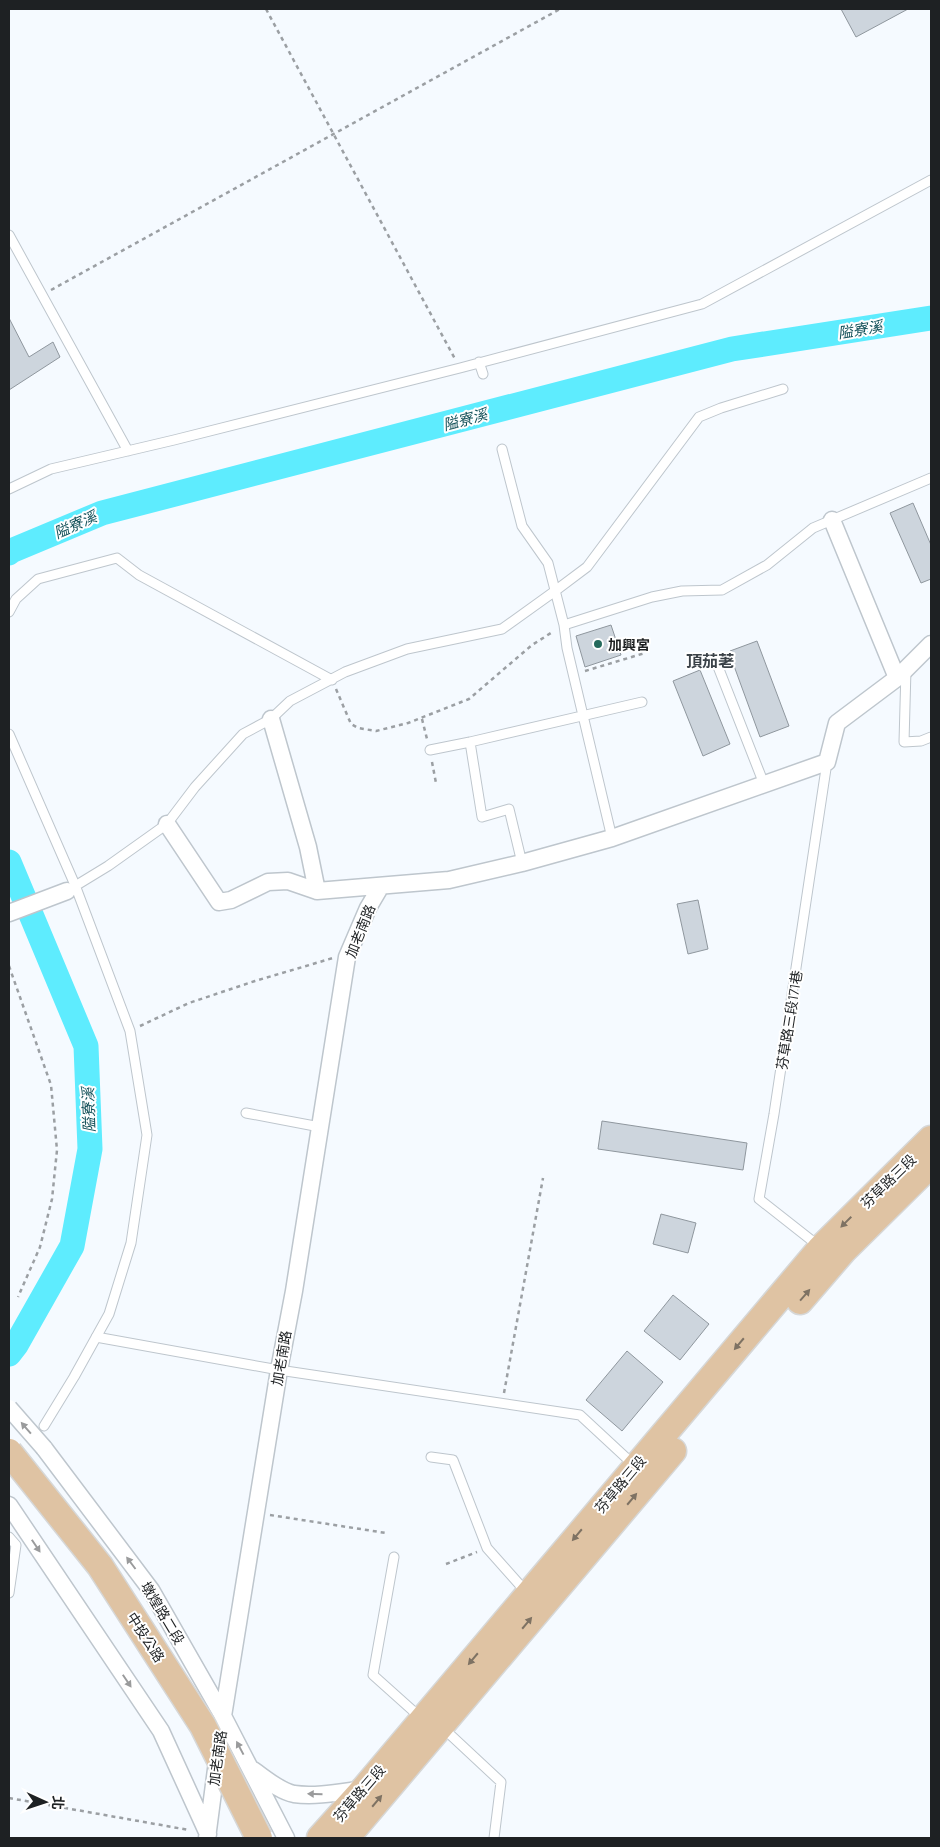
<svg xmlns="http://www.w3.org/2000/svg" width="940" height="1847" font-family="Barlow,'Noto Sans TC',sans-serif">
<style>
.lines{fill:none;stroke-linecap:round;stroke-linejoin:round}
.river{stroke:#5eecfe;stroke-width:25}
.building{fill:#cdd5dd;stroke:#8f979e}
.service-casing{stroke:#bec6cd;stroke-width:11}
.minor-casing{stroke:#bec6cd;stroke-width:19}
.primary-casing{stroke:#d6d7d7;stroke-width:29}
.path{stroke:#9b9fa3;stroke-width:2.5;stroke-dasharray:4 4;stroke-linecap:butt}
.service{stroke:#fff;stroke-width:9}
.minor{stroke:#fff;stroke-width:16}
.primary{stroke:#dfc3a3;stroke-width:26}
.minor-bridge-casing{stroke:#bec6cd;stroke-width:19;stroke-linecap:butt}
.primary-bridge-casing{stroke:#d6d7d7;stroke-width:29;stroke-linecap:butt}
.minor-bridge{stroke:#fff;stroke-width:16}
.primary-bridge{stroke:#dfc3a3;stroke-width:26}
.oneway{fill:#7e7263}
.oneway2{fill:#9a9b9c}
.poi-dot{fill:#256a5c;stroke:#fff;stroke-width:2}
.labels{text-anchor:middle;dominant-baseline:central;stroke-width:4;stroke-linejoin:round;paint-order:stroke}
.poi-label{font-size:14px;font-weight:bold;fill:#1e2123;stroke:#fff;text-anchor:start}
.street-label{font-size:14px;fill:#1e2123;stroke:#fff}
.water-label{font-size:15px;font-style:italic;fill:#16535b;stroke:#fff}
.quarter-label{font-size:16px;font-weight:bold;fill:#3b4248;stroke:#fff}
</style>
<rect width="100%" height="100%" fill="#f5faff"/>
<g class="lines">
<path class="river" d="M9,553L11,551L102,513L732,349L931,318
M9,862L86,1046L90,1149L72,1246L16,1345L9,1354"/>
</g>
<path class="building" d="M841,9H908L856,37Z
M9,318L29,357L53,342L60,357L9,390Z
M913,503L931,545V579L921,583L890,513Z
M611,625L621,655L585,667L576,636Z
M757,641L789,726L760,737L730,655V651Z
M700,670L730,744L703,756L673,681Z
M698,900L708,949L688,954L677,904Z
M602,1121L747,1143L743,1170L598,1149Z
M661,1214L696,1223L688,1253L653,1244Z
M673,1295L709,1324L680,1360L644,1331Z
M627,1351L663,1382L622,1431L586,1400Z"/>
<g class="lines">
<defs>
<path id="service" d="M9,235L128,451
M479,362L483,374
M502,449L522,526L548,563L564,625L567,648L612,838
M9,489L51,469L174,440L460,368L702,304L931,180
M9,612L16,599L38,579L117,558L139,575L332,680
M564,625L652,597L682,591L722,590L767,565L813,528L931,478
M715,659L764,784
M906,669L904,742L921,741L931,737
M9,734L75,885L130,1031L147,1135L131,1243L109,1314L74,1377L44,1426
M470,742L482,817L509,809L522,863
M430,750L470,742L642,702
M67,891L108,866L167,824L195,787L243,734L271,719L290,701L345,672L407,649L502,629L555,591L587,567L699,417L721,408L783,389
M246,1113L320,1127
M820,1247L759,1199L774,1114L827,762
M96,1337L279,1370L580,1415L635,1466
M431,1457L453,1460L487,1548L527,1593
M9,1537L16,1545L9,1593
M394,1557L373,1675L421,1718
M442,1727L501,1782L494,1838"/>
<path id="minor" d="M832,520L897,678
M271,719L308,847L317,891
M167,824L219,902L231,900L268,882L288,881L317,891L449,880L522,863L612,838L827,762L837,723L897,678L931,644
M9,913L67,891
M44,1448L151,1590L223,1716L286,1838
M9,1505L161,1731L208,1834
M253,1770C265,1778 279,1791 294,1794C316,1797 341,1792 364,1789
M207,1838L223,1716L279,1370L294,1291L347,957L368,908L381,886"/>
<path id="primary" d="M800,1301L843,1251L931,1164
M320,1838L364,1789L821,1248L931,1139
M346,1838L673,1451"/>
</defs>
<use href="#service" class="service-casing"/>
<use href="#minor" class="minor-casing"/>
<use href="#primary" class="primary-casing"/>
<path class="path" d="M266,9L455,359
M51,290L560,9
M585,671L645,653
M336,689L351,724L358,728L376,731L408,723L469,699L532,645L554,631
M422,719L427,739
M432,762L436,783
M9,966L51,1085L57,1150L52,1199L40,1247L18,1297
M140,1026L189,1003L255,981L333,958
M504,1393L543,1178
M270,1515L386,1533
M446,1564L477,1552
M9,1798L189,1830"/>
<use href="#service" class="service"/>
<use href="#minor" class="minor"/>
<use href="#primary" class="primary"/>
<defs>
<path id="minor-bridge" d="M9,1408L44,1448"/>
<path id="primary-bridge" d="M9,1452L100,1566L203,1726L259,1838"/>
</defs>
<use href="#minor-bridge" class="minor-bridge-casing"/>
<use href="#primary-bridge" class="primary-bridge-casing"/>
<use href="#minor-bridge" class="minor-bridge"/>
<use href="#primary-bridge" class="primary-bridge"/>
</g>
<defs><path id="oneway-solid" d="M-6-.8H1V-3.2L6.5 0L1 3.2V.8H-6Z" transform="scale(1.25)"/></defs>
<g class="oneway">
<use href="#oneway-solid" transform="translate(846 1222) rotate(135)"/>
<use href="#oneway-solid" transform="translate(805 1295) rotate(-49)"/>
<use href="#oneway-solid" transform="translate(739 1344) rotate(130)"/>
<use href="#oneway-solid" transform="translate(632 1499) rotate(-50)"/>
<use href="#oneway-solid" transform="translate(577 1535) rotate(130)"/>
<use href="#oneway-solid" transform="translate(527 1623) rotate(-50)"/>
<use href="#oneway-solid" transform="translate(473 1659) rotate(130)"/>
<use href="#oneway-solid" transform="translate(377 1801) rotate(-50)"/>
</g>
<g class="oneway2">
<use href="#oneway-solid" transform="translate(26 1428) rotate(-131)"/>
<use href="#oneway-solid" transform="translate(36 1546) rotate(56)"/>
<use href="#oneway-solid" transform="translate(131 1563) rotate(-127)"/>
<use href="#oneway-solid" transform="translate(127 1681) rotate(56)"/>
<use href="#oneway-solid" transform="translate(240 1748) rotate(-118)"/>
<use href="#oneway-solid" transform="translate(315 1794) rotate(-179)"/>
</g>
<circle class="poi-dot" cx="598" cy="644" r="5"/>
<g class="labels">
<g class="poi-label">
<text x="608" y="644">加興宮</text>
</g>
<g class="street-label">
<text transform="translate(360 931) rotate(-68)">加老南路</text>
<text transform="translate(789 1020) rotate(-81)">芬草路三段171巷</text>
<text transform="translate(888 1181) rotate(-44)">芬草路三段</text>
<text transform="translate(281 1358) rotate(-80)">加老南路</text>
<text transform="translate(620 1484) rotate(-50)">芬草路三段</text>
<text transform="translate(163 1613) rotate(59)">墩煌路二段</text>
<text transform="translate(146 1637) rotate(57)">中投公路</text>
<text transform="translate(217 1758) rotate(-82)">加老南路</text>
<text transform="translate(359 1793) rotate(-49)">芬草路三段</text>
</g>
<g class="water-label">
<text transform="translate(860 329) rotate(-9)">隘寮溪</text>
<text transform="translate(465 419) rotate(-15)">隘寮溪</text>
<text transform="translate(75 524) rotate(-24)">隘寮溪</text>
<text transform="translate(88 1110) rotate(-92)">隘寮溪</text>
</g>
<g class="quarter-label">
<text x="710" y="660">頂茄荖</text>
</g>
</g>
<rect width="940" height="1847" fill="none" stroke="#1e2123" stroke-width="20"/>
<g transform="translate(45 1802) rotate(93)" stroke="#ffffff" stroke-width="4" paint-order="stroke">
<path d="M0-4L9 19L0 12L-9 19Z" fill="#1e2123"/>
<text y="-8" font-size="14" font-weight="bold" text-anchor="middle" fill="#1e2123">北</text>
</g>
</svg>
